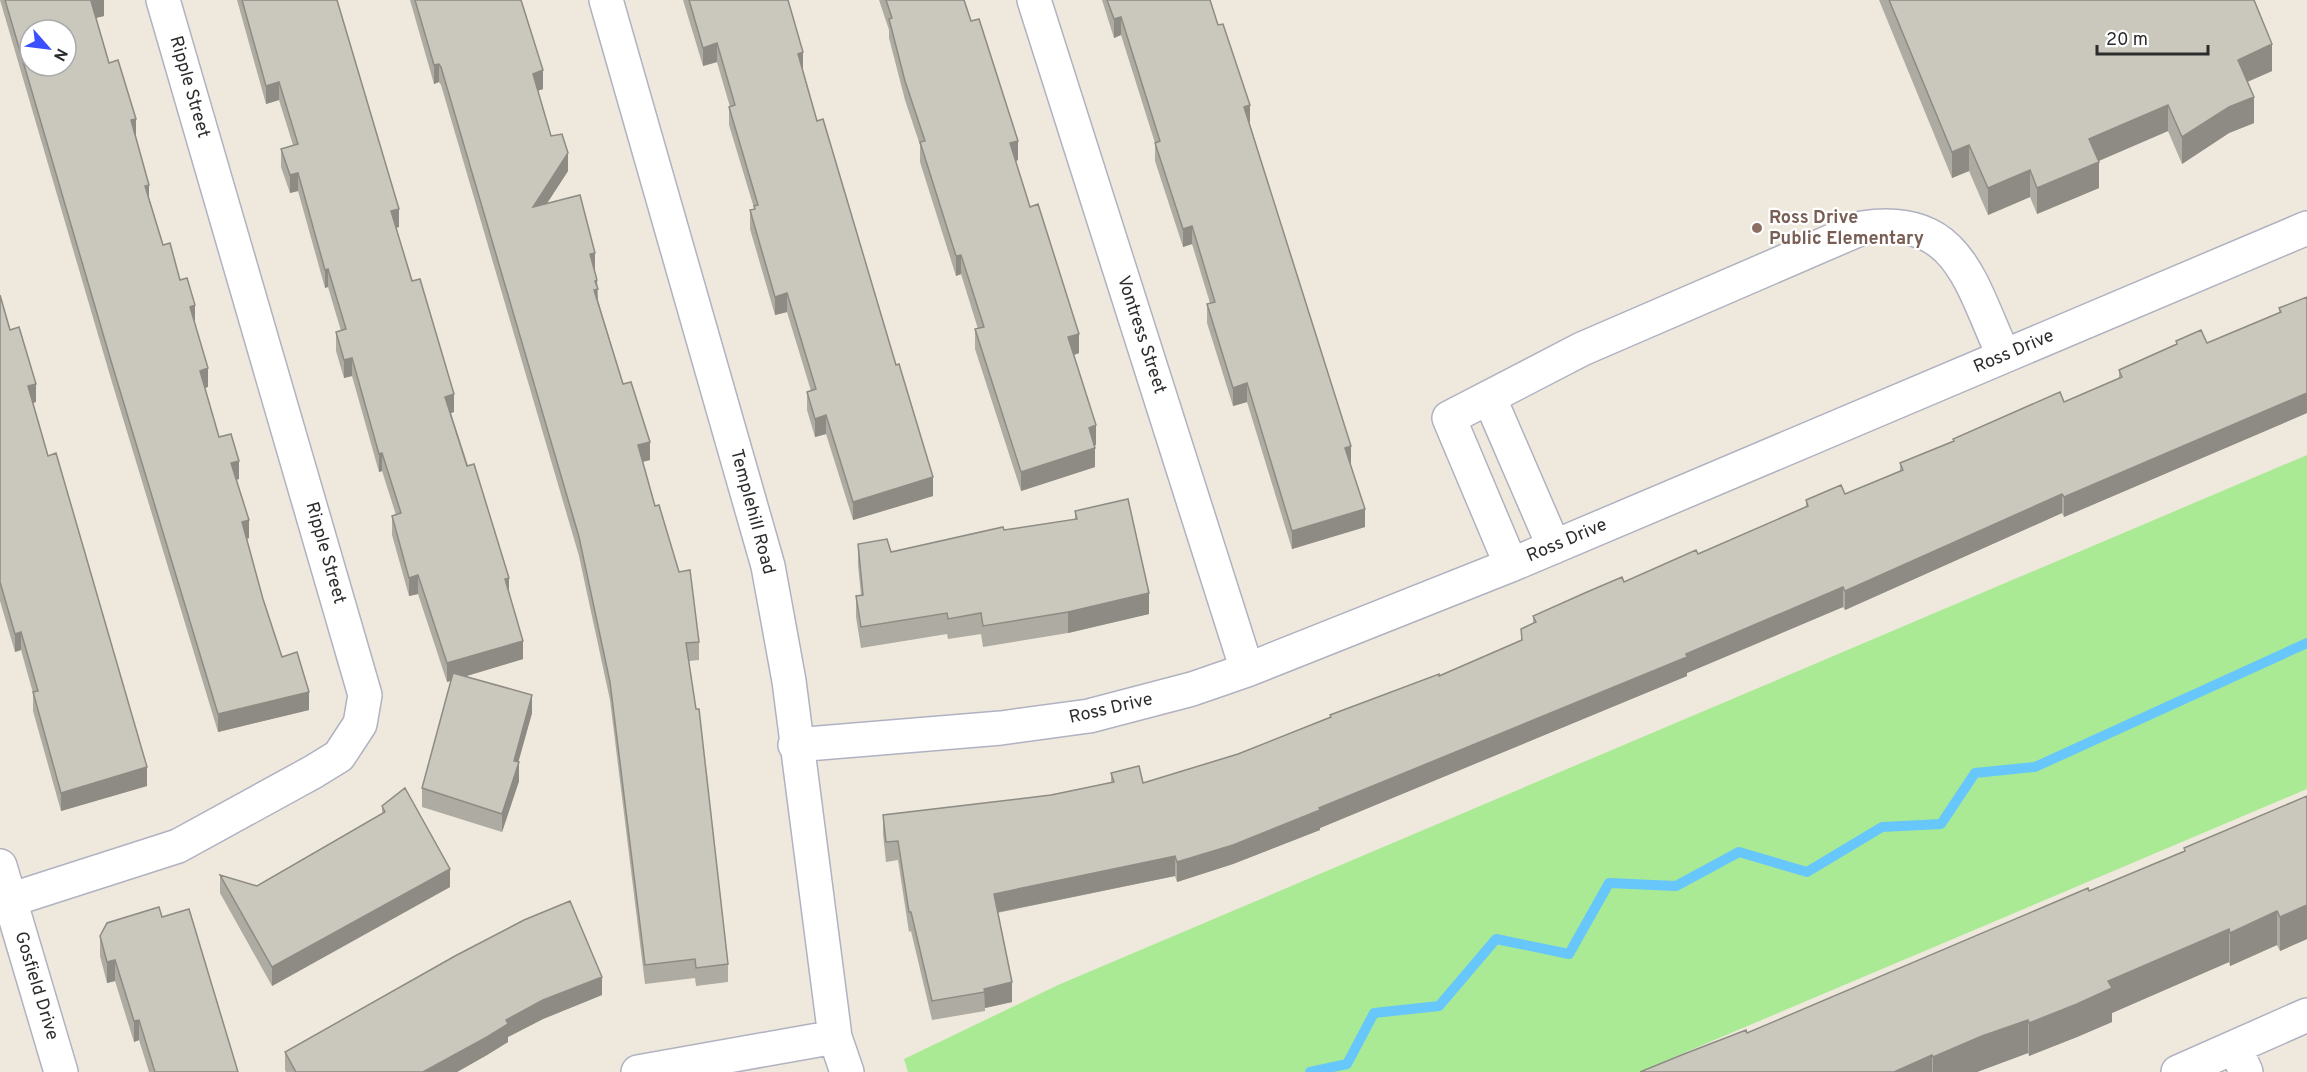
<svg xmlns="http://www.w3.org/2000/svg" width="2307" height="1072" font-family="Overpass,sans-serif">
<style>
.green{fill:#abea95}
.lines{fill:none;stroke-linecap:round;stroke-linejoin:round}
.stream{stroke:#68c7fa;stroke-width:10}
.minor-casing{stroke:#b1b2c1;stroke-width:36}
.minor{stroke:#fff;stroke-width:33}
.wall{fill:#aeaba2}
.shaded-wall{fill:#8d8b84}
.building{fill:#cac7bc;stroke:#8d8b84;stroke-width:1.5;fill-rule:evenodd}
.education-dot{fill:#8d6e63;stroke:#fff;stroke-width:2}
.labels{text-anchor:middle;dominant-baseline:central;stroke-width:4.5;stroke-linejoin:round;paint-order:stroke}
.street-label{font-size:18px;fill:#2c2c2c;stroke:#fff}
.education-label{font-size:18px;font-weight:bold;fill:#785e54;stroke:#fff;text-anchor:start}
</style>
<rect width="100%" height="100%" fill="#efe9dd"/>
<path class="green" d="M2307,455V789L1639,1072H908L904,1059L1058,985Z"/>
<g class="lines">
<path class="stream" d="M1310,1072L1347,1064L1374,1013L1439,1006L1496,939L1569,954L1609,883L1676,886L1739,852L1807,872L1882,827L1941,824L1975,773L2035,767L2307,643"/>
<defs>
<path id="minor" d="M606,0L768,566L789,681L835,1037L847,1072
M1034,0L1247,670
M1490,399L1554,547
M1511,565L1449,418L1582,349L1862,228C1960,213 1970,284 2004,356
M795,745L1001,728L1089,716L1192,689L1247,670L1511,565L2307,228
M0,866L61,1072
M10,900L178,846L313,772L339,756L360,724L365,695L163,0
M2235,1047L2246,1072
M638,1072L835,1037
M2178,1072L2307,1015"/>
</defs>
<use href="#minor" class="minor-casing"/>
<use href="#minor" class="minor"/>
</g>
<path class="wall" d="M0,0H104V16L96,18L109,63L136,138L149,198L163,245L180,280L195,324L208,387L205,388L219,437L239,479L236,480L249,538L247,539L263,599L282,657L309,710L218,732L111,379Z
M237,0H337L399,227L396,228L454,412L451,413L509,591L523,659L465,676L532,713L518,762L519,781L502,832L422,807V788L451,680L447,682L418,594L409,596L392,535V516L396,515L382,471L379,472L352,376L344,378L336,351V332L341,331L328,287L325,288L298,191L290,193L281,167V149L293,145L279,100L266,104Z
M410,0H521L543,89L537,91L551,136L568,171L547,203L595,271L597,280L598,300L623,384L650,460L642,462L655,506L699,642V660L689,661L728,964V982L696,986L695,978L645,984L610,700L579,556L441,85L439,82L434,84Z
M683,0H788L803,70L817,121L933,496L853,520L826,434L815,437L807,410V392L811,391L787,312L775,315L750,229V210L754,209V208L729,125V107H730L717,62L703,66Z
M879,0H964L1018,160L1016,161L1030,207L1079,353L1074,355L1096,445H1094L1095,467L1021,491L975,349V329H978L961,274L956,276L920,162V145L905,100L889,38V30Z
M1102,0H1210L1250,124L1351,464H1350L1365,527L1292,549L1247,402L1233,406L1207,323V304L1210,303L1192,244L1183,247L1155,161V143L1121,35L1114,38Z
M1879,0H2254L2272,71L2247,82L2254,123L2229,133L2182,164L2168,131L2099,161V188L2037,214L2030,197L1988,215L1969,171L1952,178Z
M0,295L10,330L36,402L33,403L48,456L147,786L61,811L33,711V693L21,650L15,652L0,601Z
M2307,297V413L2064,517L2062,513L1845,610L1843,607L1687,673V676L1320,828V830L1233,864L1177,882L1175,876L997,913L1012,1002L985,1008V1011L932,1020L911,931L909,932L898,860L886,862L883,834V815L1051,795L1111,782V773L1143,783L1238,754L1330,718V715L1439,676L1521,640V629L1533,623V616L1698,554L1806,507V500L1845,494L1900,471V463L1953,442V439L2064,402L2119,378V370L2176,344V341L2207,343L2279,313V308Z
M1075,511L1149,614L1068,633L983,647L981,634L948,639L947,634L861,648L856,617V596L861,595L858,565V544L891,552L1004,530L1075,520Z
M2307,796V939L2280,951L2277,945L2230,966L2229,962L2112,1013V1022L2077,1037L2029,1056L2028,1053L1977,1072H1640L1747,1033L2089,891L2184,851V848Z
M382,806L450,887L272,986L220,893V875L257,886L382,813Z
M162,917L238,1072H149L139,1040L134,1042L115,981L107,983L100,956V936Z
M602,995L543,1019L508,1037V1042L487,1055L457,1072H286L285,1070V1052Z"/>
<path class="shaded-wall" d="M95,0H104V16L91,19V1Z
M1121,17V35L1114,38V19Z
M717,43V62L703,66V48Z
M2272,44V71L2238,86V60Z
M803,52V70L798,54Z
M439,64V82L434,84V65Z
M543,70V89L533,92V74Z
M279,82V100L266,104V86Z
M2254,97V123L2229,133L2182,164V137L2229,107Z
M1250,105V124L1244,107Z
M2168,105V131L2089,165V139Z
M136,119V138L131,120Z
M1018,141V160L1010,163V143Z
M1969,145V171L1952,178V152Z
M568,153V171L533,225V207Z
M2099,162V188L2037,214V188Z
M2030,170V197L1988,215V188Z
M298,173V191L290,193V175Z
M149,185V203L145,186Z
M399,209V227L391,229V211Z
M1192,226V244L1183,247V229Z
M595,253V271L590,273V254Z
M961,255V274L956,276V256Z
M328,269V287L325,288V270Z
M597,280L598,307L594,308L595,281Z
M787,293V312L775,315V297Z
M195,305V324L190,307Z
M1079,334V353L1068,357V337Z
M352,358V376L344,378V360Z
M208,368V387L200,389V371Z
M1247,383V402L1233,406V388Z
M36,384V402L28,404V386Z
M2307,393V413L2064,517V497Z
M454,394V412L445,415V397Z
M826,415V434L815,437V419Z
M1096,425V445L1089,448V428Z
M650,442V460L638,463V445Z
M1351,446V464L1345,466V448Z
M1095,448V467L1021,491V472Z
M382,453V471L379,472V454Z
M239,461V479L231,481V463Z
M933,477V496L853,520V502Z
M2062,494V513L1845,610V591Z
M1365,509V527L1292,549V531Z
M249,520V538L242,540V522Z
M418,575V594L409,596V578Z
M509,578V597L505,579Z
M1843,587V607L1687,673V676L1320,828V830L1233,864L1177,882V862L1319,808Z
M1149,593V614L1068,633V612Z
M21,632V650L15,652V634Z
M523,641V659L447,682V663Z
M309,692V710L218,732V714Z
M532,695V713L517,767L519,762V781L502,832V814L514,761Z
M147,767V786L61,811V793Z
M1175,856V876L994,913V894Z
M450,869V887L272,986V967Z
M2307,905V939L2280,951V917Z
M2277,911V945L2230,966V933Z
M2229,929V962L2112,1013V1022L2077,1037L2029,1056V1023L2108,981Z
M115,960V981L107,983V962Z
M602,977V995L543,1019L508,1037V1042L487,1055L457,1072H423L506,1020L543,1000Z
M1012,982V1002L985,1008L984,989Z
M139,1020V1040L134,1042V1021Z
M2028,1020V1053L1977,1072H1933V1057L1982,1036Z
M1932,1055V1072H1894Z"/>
<path class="building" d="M5,0H95L91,1L109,63L118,60L136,119L131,120L149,185L145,186L163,245L170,243L180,280L187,278L195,305L190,307L208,368L200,371L219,437L231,434L239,461L231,463L249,520L242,522L263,599L282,657L297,652L309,692L218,714L111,361ZM30,30H66V66H30Z
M242,0H337L399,209L391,211L412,281L420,279L454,394L445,397L467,466L474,464L509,578L505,579L523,641L447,663L418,575L409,578L392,516L401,513L382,453L379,454L352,358L344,360L336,332L346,329L328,269L325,270L298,173L290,175L281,149L298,144L279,82L266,86Z
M415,0H521L543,70L533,74L551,136L562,134L568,153L533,207L580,195L595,253L590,254L597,280L595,281L598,289L594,290L623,384L631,382L650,442L638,445L655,506L659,505L679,572L690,570L699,642L686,643L696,709H699L728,964L696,968L695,959L645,965L610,682L579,537L441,67L439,64L434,65Z
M689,0H788L803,52L798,54L817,121L823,119L896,365L899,364L933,477L853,502L826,415L815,419L807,392L816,389L787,293L775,297L750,210L755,209L754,206L758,205L729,107L735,105L717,43L703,48Z
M886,0H964L971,21L979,19L1018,141L1010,143L1030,207L1038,204L1079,334L1068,337L1096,425L1089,428L1095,448L1021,472L975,329L984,327L961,255L956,256L920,142L925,141L905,81L889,19L892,18Z
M1107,0H1210L1218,25L1223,24L1250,105L1244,107L1351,446L1345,448L1365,509L1292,531L1247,383L1233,388L1207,304L1215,302L1192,226L1183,229L1155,143L1160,141L1121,17L1114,19Z
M1889,0H2254L2272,44L2238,60L2254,97L2229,107L2182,137L2168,105L2089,139L2099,162L2037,188L2030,170L1988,188L1969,145L1952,152Z
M0,295L10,330L19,327L36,384L28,386L48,456L56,453L147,767L61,793L33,692L38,691L21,632L15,634L0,582Z
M2307,297V393L2064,497L2062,494L1845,591L1843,587L1686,654L1687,657L1319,808L1320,810L1233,845L1177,862L1175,856L994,894L1012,982L984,989L985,992L932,1001L911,912H909L898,841L886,842L883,815L1051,795L1114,782L1111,773L1139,766L1143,783L1238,754L1331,717L1330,715L1439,674V676L1522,640L1521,629L1536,622L1533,616L1587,592L1622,577L1624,582L1696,550L1698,554L1808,506L1806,500L1841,485L1845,494L1903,470L1900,463L1954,441L1953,439L2060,392L2064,402L2122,377L2119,370L2177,344L2176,341L2201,330L2207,343L2281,312L2279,308Z
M1128,499L1149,593L1068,612L983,626L981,613L948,619L947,613L861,627L856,596L863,595L858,544L887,539L891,552L1003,527L1004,530L1077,519L1075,511Z
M453,673L532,695L514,761L519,762L502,814L422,788Z
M405,788L450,869L272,967L220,875L257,886L385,812L382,806Z
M2307,796V905L2280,917L2277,911L2230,933L2229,929L2108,981L2112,988L2077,1004L2029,1023L2028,1020L1982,1036L1933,1057L1932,1055L1894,1072H1640L1684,1054L1746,1030L1747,1033L2088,888L2089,891L2185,851L2184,848Z
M570,901L602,977L543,1000L506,1020L508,1024L487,1037L423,1072H296L285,1052L455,956L524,920Z
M159,907L162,917L189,909L238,1072H155L139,1020L134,1021L115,960L107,962L100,936L107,923Z"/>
<circle class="education-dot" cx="1757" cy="228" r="6"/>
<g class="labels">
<g class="street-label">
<text transform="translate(189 87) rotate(74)">Ripple Street</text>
<text transform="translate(1141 335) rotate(72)">Vontress Street</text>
<text transform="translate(2014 352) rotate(-23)">Ross Drive</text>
<text transform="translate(752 512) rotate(75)">Templehill Road</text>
<text transform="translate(1567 541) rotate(-23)">Ross Drive</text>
<text transform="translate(325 553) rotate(74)">Ripple Street</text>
<text transform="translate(1111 709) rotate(-13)">Ross Drive</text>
<text transform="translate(36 986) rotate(73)">Gosfield Drive</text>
</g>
<g class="education-label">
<text x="1769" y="218">Ross Drive<tspan x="1769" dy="21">Public Elementary</tspan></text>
</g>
</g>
<g transform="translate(48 48) rotate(118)"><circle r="28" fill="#ffffff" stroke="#ababab" stroke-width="1.5"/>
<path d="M0-4.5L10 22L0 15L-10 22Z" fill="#3a4fff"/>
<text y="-9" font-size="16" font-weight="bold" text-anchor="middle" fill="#2c2c2c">N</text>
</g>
<path d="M2097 45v9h111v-9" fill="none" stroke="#2c2c2c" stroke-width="3"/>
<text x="2106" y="45" font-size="18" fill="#2c2c2c" stroke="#ffffff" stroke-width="4.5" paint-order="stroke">20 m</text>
</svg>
